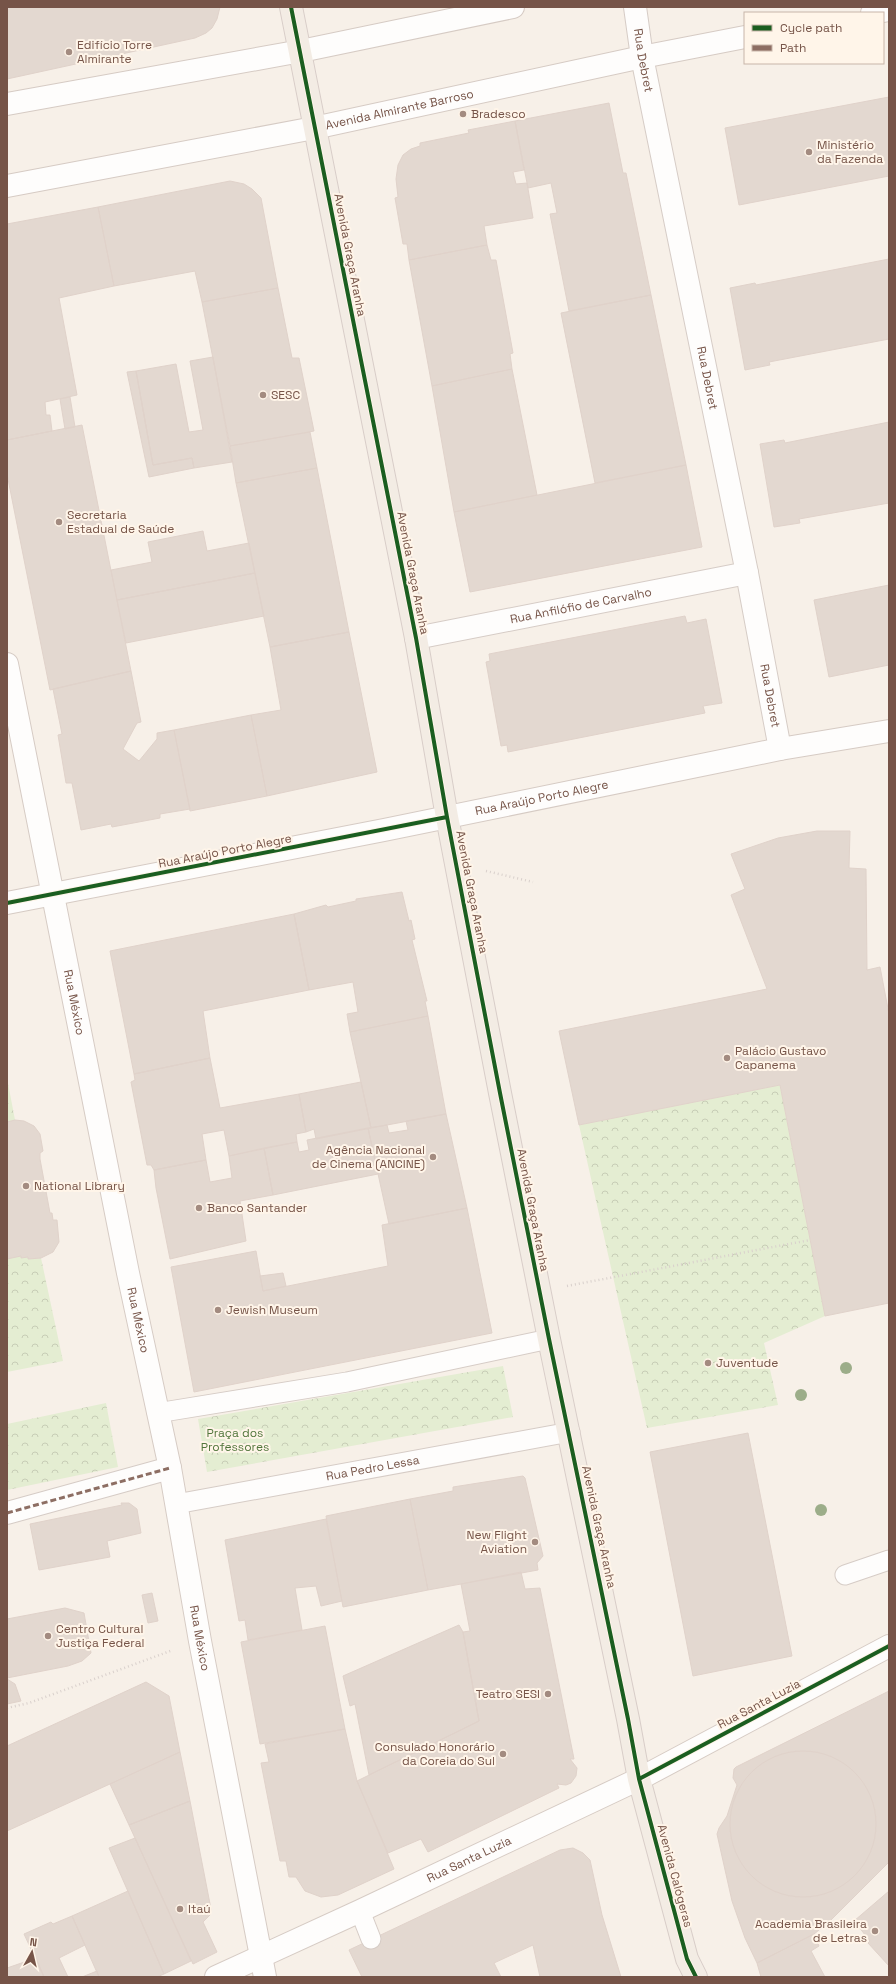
<svg xmlns="http://www.w3.org/2000/svg" width="896" height="1984" font-family="'Space Grotesk',sans-serif">
<style>
.park{fill:url(#park-crowns)}
.building{fill:#e3d8d0;stroke:#e0d2ca}
.lines{fill:none;stroke-linecap:round;stroke-linejoin:round}
.lane-casing{stroke:#d6ccc6;stroke-width:21}
.street-casing{stroke:#d6ccc6;stroke-width:24}
.secondary-casing{stroke:#d6cbc4;stroke-width:24}
.primary-casing{stroke:#d8cdc8;stroke-width:24}
.path{stroke:#d9d0cc;stroke-width:2.5;stroke-dasharray:1 3;stroke-linecap:butt}
.lane{stroke:#fefdfc;stroke-width:19}
.street{stroke:#fefdfc;stroke-width:22}
.secondary{stroke:#fefdfc;stroke-width:22}
.primary{stroke:#f3ece4;stroke-width:22}
.quiet{stroke:#8d6e63;stroke-width:3;stroke-dasharray:6 3;stroke-linecap:butt}
.cycleway-casing{stroke:#fff5e9;stroke-width:6}
.cycleway{stroke:#1b5e20;stroke-width:4}
.tree{fill:#9cad89}
.poi-dot{fill:#a38b80;stroke:#fff5e9;stroke-width:1.5}
.labels{text-anchor:middle;dominant-baseline:central;stroke-width:4;stroke-linejoin:round;paint-order:stroke}
.poi-label{font-size:12px;fill:#765448;stroke:#fff5e9;text-anchor:start}
.street-label{font-size:12px;fill:#765448;stroke:#fff5e9}
.park-label{font-size:12px;fill:#52763c;stroke:#fff5e9}
</style>
<defs>
<pattern id="park-crowns" width="20" height="18" patternUnits="userSpaceOnUse"><rect width="20" height="18" fill="#e4edd2"/><path d="M2 6a3 3 0 1 1 6 0M12 15a3 3 0 1 1 6 0" fill="none" stroke="#c7cdb6"/></pattern>
</defs>
<rect width="100%" height="100%" fill="#f7f0e8"/>
<path class="park" d="M7,1078L15,1120L7,1122Z
M780,1085L825,1316L764,1343L778,1405L647,1428L579,1125Z
M21,1256L22,1258L28,1257V1259L41,1258L63,1361L7,1372V1259Z
M503,1366L513,1417L207,1472L198,1419Z
M106,1403L118,1467L7,1490V1424Z"/>
<path class="building" d="M7,7H220L217,19L212,28L206,33L195,38L7,79Z
M889,97V176L739,205L725,128Z
M609,103L623,173H626L651,295L569,311L550,214L557,213L551,183L528,188L515,121Z
M515,121L524,170L513,172L516,184L527,183L533,218L484,226L487,245L409,260L407,244H403L395,198L398,197L396,179L398,165L403,155L411,149L420,146V143L469,133L468,130Z
M230,181L244,184L252,189L261,198L278,288L202,302L195,271L114,286L98,207Z
M98,207L114,286L59,298L77,395L45,402L46,415H50L52,431L7,440V224Z
M487,245L491,260H496L513,353L510,354L512,369L432,386L409,260Z
M889,259V339L769,362L770,365L745,370L730,288L755,283L756,285Z
M278,288L292,358H299L314,431L230,446L202,302Z
M651,295L686,465L595,483L561,313Z
M213,357L232,462L194,468L192,458L153,465L136,371L176,364L189,432L203,430L190,361Z
M512,369L537,495L454,512L432,386Z
M136,371L153,465L192,458L194,468L149,477L127,372Z
M70,397L75,427L65,429L60,399Z
M889,422V503L799,519L800,523L774,527L760,444L784,440L785,443Z
M82,425L131,671L50,690L7,474V440Z
M310,432L317,468L236,483L230,446Z
M686,465L702,547L470,592L454,512Z
M317,468L349,632L270,647L236,483Z
M203,531L207,551L249,543L255,573L117,600L111,570L152,562L148,542Z
M255,573L264,616L126,643L117,600Z
M889,585V665L829,677L814,600Z
M685,616L687,623L706,619L722,703L703,706L705,713L508,752L507,745L501,746L486,662L490,661L489,654Z
M349,632L377,772L267,796L251,715L281,710L270,647Z
M131,671L141,722L137,723L123,749L139,761L157,739V733L174,730L190,809L160,814V818L112,827L111,824L81,830L72,783H66L58,735L62,734L53,689Z
M251,715L267,796L190,811L174,730Z
M817,831H850L849,868L866,869L867,970L880,967L889,1014V1303L825,1316L780,1085L579,1125L559,1031L767,989L731,895L745,889L731,854L778,838Z
M402,892L409,921L411,920L415,939L412,940L427,1001H425L428,1016L350,1032L347,1014L358,1012L353,982L309,990L294,914L326,905L328,907L356,901V899Z
M294,914L309,990L203,1011L210,1058L134,1074L110,951Z
M428,1016L446,1114L371,1128L350,1032Z
M210,1058L220,1108L299,1094L306,1132L296,1134L297,1142L229,1156L224,1130L202,1134L206,1160L154,1170L151,1165H147L131,1082L135,1080L134,1074Z
M361,1082L371,1128L316,1139L314,1129L306,1132L299,1094Z
M446,1114L467,1208L389,1224L368,1128L387,1125L389,1133L408,1130L406,1121Z
M15,1120L24,1121L34,1126L40,1134L43,1151L40,1153V1159L50,1213H52L53,1220H57L59,1242L53,1252L41,1258L28,1259V1257L21,1258V1256L7,1259V1122Z
M368,1128L378,1174L273,1195L264,1148L297,1142L299,1152L309,1150L307,1140Z
M264,1148L273,1195L240,1201L246,1241L170,1259L156,1188L154,1170L206,1160L210,1182L232,1178L229,1156Z
M467,1208L492,1333L194,1392L171,1267L256,1251L263,1291L388,1266L382,1225Z
M283,1273L286,1286L263,1291L260,1276Z
M748,1433L792,1656L693,1676L650,1452Z
M523,1476L525,1478L543,1556L537,1563L538,1570L428,1590L410,1499L453,1491V1487Z
M410,1499L428,1590L343,1607L326,1516Z
M121,1503H129L137,1509L141,1533L107,1541L110,1557L39,1570L30,1524L122,1505Z
M326,1519L342,1601L321,1606L316,1586L295,1588L302,1630L248,1640L245,1620L239,1621L225,1540Z
M521,1572L525,1589L540,1588L574,1759H570L577,1768L576,1776L571,1783L566,1785L557,1784L559,1788L428,1852L421,1839L388,1853L357,1781L479,1721L463,1632L470,1631L461,1584Z
M152,1593L158,1621L148,1623L142,1595Z
M65,1608L84,1613L91,1653L82,1661L68,1666L7,1678V1619Z
M459,1625L463,1632L479,1721L369,1775L355,1704L350,1706L343,1676Z
M325,1626L345,1729L260,1744L241,1642Z
M7,1679L15,1684L21,1701L7,1704Z
M146,1682L169,1696L180,1752L7,1831V1746Z
M889,1691V1862L829,1922L814,1934L757,1963L745,1938L732,1901L717,1834L719,1828L727,1816L737,1785L733,1778L734,1769L736,1767Z
M345,1729L357,1781L394,1869L338,1895L321,1897L305,1891L296,1877H289L286,1861H280L261,1763L269,1762L265,1744Z
M730 1824a73 73 0 1 1 146 0a73 73 0 1 1-146 0Z
M180,1752L190,1801L129,1825L110,1784Z
M190,1801L211,1909L210,1915L203,1922L217,1952L193,1964L129,1825Z
M135,1838L191,1961L164,1974L109,1848Z
M573,1848L583,1853L590,1860L602,1915L621,1977H540L533,1945L494,1963L501,1977H362L349,1950L560,1850Z
M128,1891L164,1974L157,1977H99L72,1916Z
M889,1891V1966L868,1943L870,1941L854,1921Z
M72,1916L85,1945L59,1958L68,1977H44L24,1934L51,1922L53,1924Z
M814,1934L819,1946L811,1951L825,1977H761L757,1963Z
M36,1958L44,1977H7V1968Z
M97,1971L99,1977H82Z"/>
<g class="lines">
<defs>
<g id="lane">
<path d="M157,1413L347,1382L549,1339"/>
<path id="s1" d="M176,1504L570,1432"/>
<path d="M845,1575L889,1560"/>
<path d="M360,1911L371,1939"/>
</g>
<g id="street">
<path id="s2" d="M635,7L642,57L747,573L780,749"/>
<path id="s3" d="M416,638L747,573"/>
<path d="M7,1513L170,1468"/>
</g>
<g id="secondary">
<path d="M872,13L889,10"/>
<path d="M7,104L301,51L513,7"/>
<path id="s4" d="M7,186L314,128L642,57L745,37"/>
<path id="s5" d="M7,664L128,1273L170,1468L200,1641L265,1977"/>
<path id="s6" d="M7,903L384,830L780,749L889,731"/>
<path id="s7" d="M216,1977L360,1911L639,1779L889,1646"/>
</g>
<path id="primary" d="M291,7L416,638L447,817L500,1093L549,1339L628,1719L639,1779L687,1959L696,1977"/>
</defs>
<use href="#lane" class="lane-casing"/>
<use href="#street" class="street-casing"/>
<use href="#secondary" class="secondary-casing"/>
<use href="#primary" class="primary-casing"/>
<path class="path" d="M486,871L533,882
M567,1286L810,1240
M7,1708L29,1703L173,1650"/>
<use href="#lane" class="lane"/>
<use href="#street" class="street"/>
<use href="#secondary" class="secondary"/>
<use href="#primary" class="primary"/>
<path class="quiet" d="M7,1513L170,1468"/>
<defs>
<path id="cycleway" d="M291,7L416,638L447,817L500,1093L549,1339L628,1719L639,1779L687,1959L696,1977
M7,903L447,817
M639,1779L889,1646"/>
</defs>
<use href="#cycleway" class="cycleway-casing"/>
<use href="#cycleway" class="cycleway"/>
</g>
<g class="tree">
<circle cx="846" cy="1368" r="6"/>
<circle cx="801" cy="1395" r="6"/>
<circle cx="821" cy="1510" r="6"/>
</g>
<g class="poi-dot">
<circle cx="69" cy="52" r="4"/>
<circle cx="463" cy="114" r="4"/>
<circle cx="809" cy="152" r="4"/>
<circle cx="263" cy="395" r="4"/>
<circle cx="59" cy="522" r="4"/>
<circle cx="727" cy="1058" r="4"/>
<circle cx="433" cy="1157" r="4"/>
<circle cx="26" cy="1186" r="4"/>
<circle cx="199" cy="1208" r="4"/>
<circle cx="218" cy="1310" r="4"/>
<circle cx="708" cy="1363" r="4"/>
<circle cx="535" cy="1542" r="4"/>
<circle cx="48" cy="1636" r="4"/>
<circle cx="548" cy="1694" r="4"/>
<circle cx="503" cy="1754" r="4"/>
<circle cx="180" cy="1909" r="4"/>
<circle cx="875" cy="1931" r="4"/>
</g>
<g class="labels">
<g class="poi-label">
<text x="77" y="45">Edifício Torre<tspan x="77" dy="14">Almirante</tspan></text>
<text x="471" y="114">Bradesco</text>
<text x="817" y="145">Ministério<tspan x="817" dy="14">da Fazenda</tspan></text>
<text x="271" y="395">SESC</text>
<text x="67" y="515">Secretaria<tspan x="67" dy="14">Estadual de Saúde</tspan></text>
<text x="735" y="1051">Palácio Gustavo<tspan x="735" dy="14">Capanema</tspan></text>
<text x="425" y="1150" text-anchor="end">Agência Nacional<tspan x="425" dy="14">de Cinema (ANCINE)</tspan></text>
<text x="34" y="1186">National Library</text>
<text x="207" y="1208">Banco Santander</text>
<text x="226" y="1310">Jewish Museum</text>
<text x="716" y="1363">Juventude</text>
<text x="527" y="1535" text-anchor="end">New Flight<tspan x="527" dy="14">Aviation</tspan></text>
<text x="56" y="1629">Centro Cultural<tspan x="56" dy="14">Justiça Federal</tspan></text>
<text x="540" y="1694" text-anchor="end">Teatro SESI</text>
<text x="495" y="1747" text-anchor="end">Consulado Honorário<tspan x="495" dy="14">da Coreia do Sul</tspan></text>
<text x="188" y="1909">Itaú</text>
<text x="867" y="1924" text-anchor="end">Academia Brasileira<tspan x="867" dy="14">de Letras</tspan></text>
</g>
<g class="street-label">
<text stroke="none"><textPath href="#s2" startOffset="54">Rua Debret</textPath></text>
<text stroke="none"><textPath href="#s4" startOffset="400">Avenida Almirante Barroso</textPath></text>
<text transform="translate(350 255) rotate(79)">Avenida Graça Aranha</text>
<text stroke="none"><textPath href="#s2" startOffset="378">Rua Debret</textPath></text>
<text transform="translate(413 573) rotate(79)">Avenida Graça Aranha</text>
<text stroke="none"><textPath href="#s3" startOffset="168">Rua Anfilófio de Carvalho</textPath></text>
<text stroke="none"><textPath href="#s2" startOffset="702">Rua Debret</textPath></text>
<text stroke="none"><textPath href="#s6" startOffset="545">Rua Araújo Porto Alegre</textPath></text>
<text transform="translate(225 851) rotate(-11)">Rua Araújo Porto Alegre</text>
<text transform="translate(472 892) rotate(79)">Avenida Graça Aranha</text>
<text stroke="none"><textPath href="#s5" startOffset="345">Rua México</textPath></text>
<text transform="translate(533 1210) rotate(79)">Avenida Graça Aranha</text>
<text stroke="none"><textPath href="#s5" startOffset="669">Rua México</textPath></text>
<text stroke="none"><textPath href="#s1" startOffset="200">Rua Pedro Lessa</textPath></text>
<text transform="translate(599 1527) rotate(78)">Avenida Graça Aranha</text>
<text stroke="none"><textPath href="#s5" startOffset="993">Rua México</textPath></text>
<text transform="translate(759 1704) rotate(-28)">Rua Santa Luzia</text>
<text stroke="none"><textPath href="#s7" startOffset="279">Rua Santa Luzia</textPath></text>
<text transform="translate(675 1876) rotate(75)">Avenida Calógeras</text>
</g>
<g class="park-label">
<text x="235" y="1433">Praça dos<tspan x="235" dy="14">Professores</tspan></text>
</g>
</g>
<rect width="896" height="1984" fill="none" stroke="#765448" stroke-width="16"/>
<rect x="744" y="12" width="140" height="52" fill="#fff5e9" stroke="#c8b5a9"/>
<rect x="752" y="25" width="20" height="6" fill="#1b5e20" stroke="#c8b5a9"/>
<text x="780" y="32" font-size="12" fill="#765448">Cycle path</text>
<rect x="752" y="45" width="20" height="6" fill="#8d6e63" stroke="#c8b5a9"/>
<text x="780" y="52" font-size="12" fill="#765448">Path</text>
<g transform="translate(32 1952) rotate(8)" stroke="#fff5e9" stroke-width="3" paint-order="stroke">
<path d="M0-3L7 15L0 10L-7 15Z" fill="#765448"/>
<text y="-6" font-size="11" font-weight="bold" text-anchor="middle" fill="#765448">N</text>
</g>
</svg>
